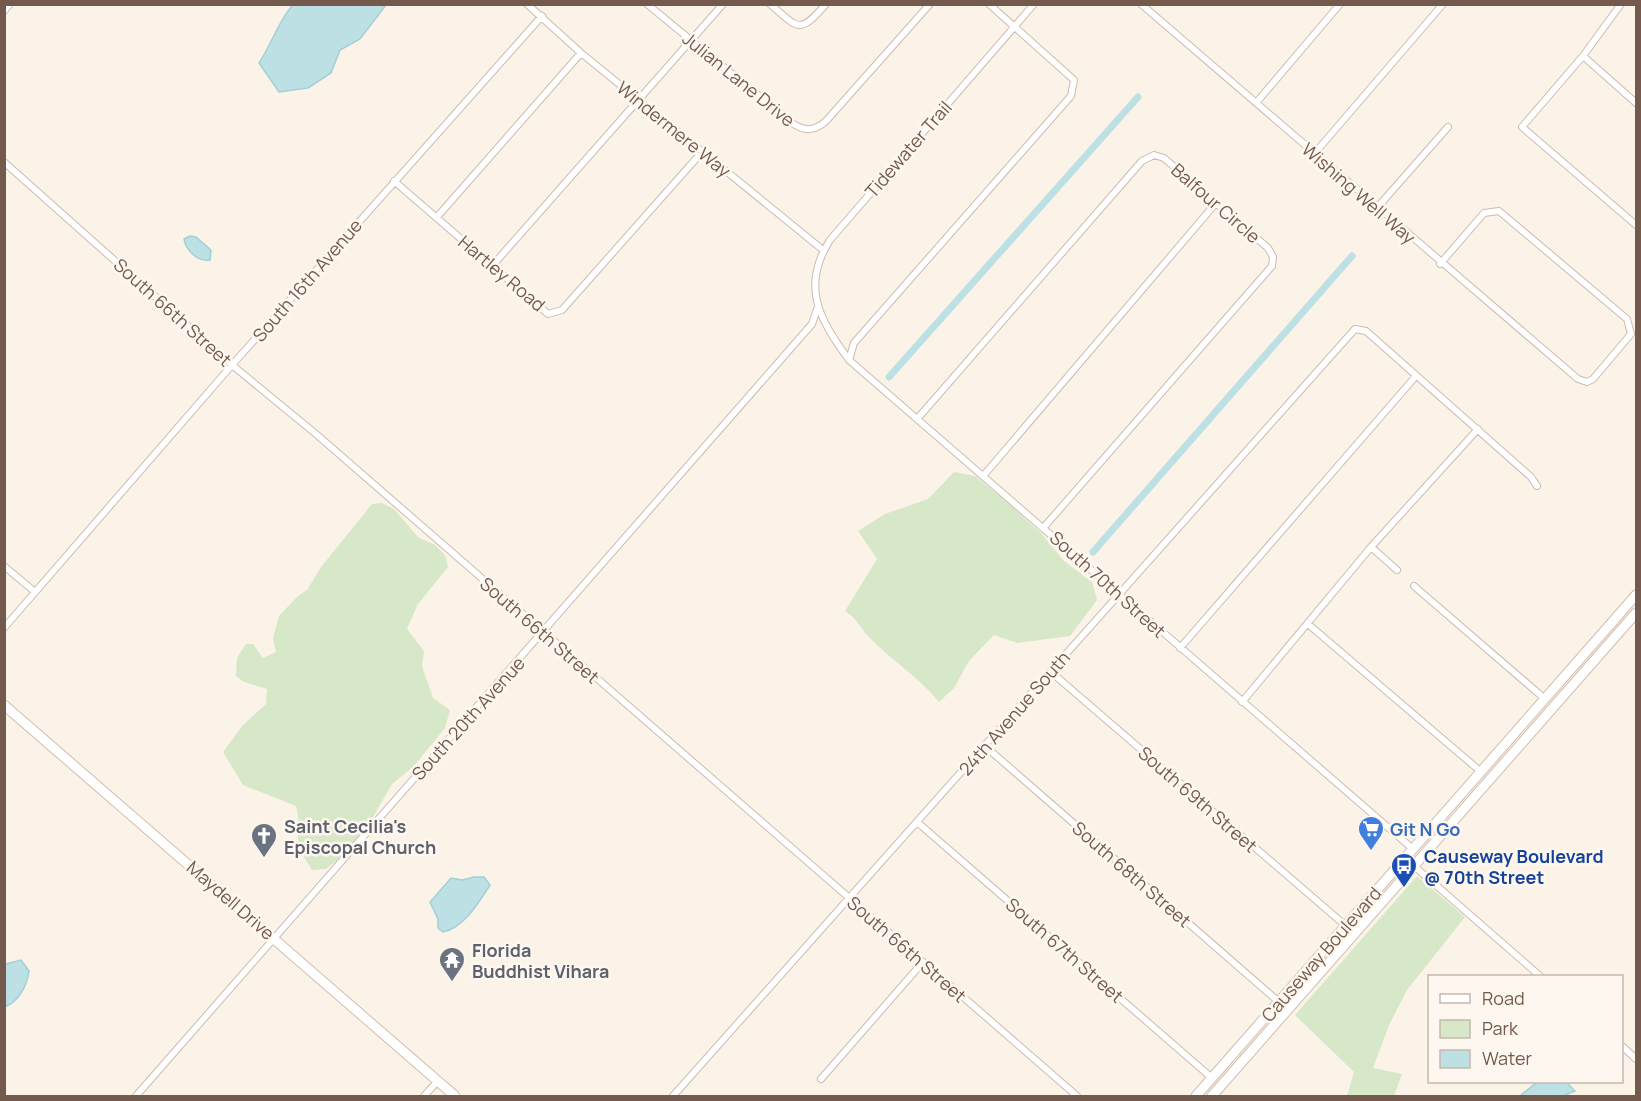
<svg xmlns="http://www.w3.org/2000/svg" width="1641" height="1101" font-family="Manrope,sans-serif">
<style>
.green{fill:#d6e8c7}
.water{fill:#bde0e4;stroke:#a4cfd5;stroke-width:1.5}
.lines{fill:none;stroke-linecap:round;stroke-linejoin:round}
.canal{stroke:#bde0e4;stroke-width:7}
.street-casing{stroke:#cdbbaf;stroke-width:8}
.secondary-casing{stroke:#d1bdaf;stroke-width:11}
.street{stroke:#fff;stroke-width:6}
.secondary{stroke:#fff;stroke-width:9}
.labels{text-anchor:middle;dominant-baseline:central;stroke-width:5;stroke-linejoin:round;paint-order:stroke}
.street-label{font-size:18px;fill:#745a4d;stroke:#fef7ef}
.worship-label{font-size:18px;font-weight:bold;fill:#5b616d;stroke:#fef7ef;text-anchor:start}
.shop-label{font-size:18px;font-weight:bold;fill:#366cbe;stroke:#fef7ef;text-anchor:start}
.transit-label{font-size:18px;font-weight:bold;fill:#164399;stroke:#fef7ef;text-anchor:start}
</style>
<rect width="100%" height="100%" fill="#fbf3e8"/>
<path class="green" d="M954,472L975,476L1010,505L1041,533L1064,561L1092,582L1097,600L1070,636L1017,643L994,635L969,661L954,688L939,702C919,677 892,661 870,638C859,627 859,620 845,611L877,559L858,531L885,514L928,499Z
M382,503L394,509L418,537L435,545L445,555L448,567L418,604L407,629L424,651L422,666L433,698L450,710L445,728L413,767L392,784L372,819L341,857L326,869L312,870C307,861 298,850 298,839C298,824 300,821 296,806L243,785L223,752L243,725L266,704L267,689L244,682L236,676L237,658L246,644H253L263,658L276,652L273,638L279,616L298,596L307,590L321,567L372,504Z
M1417,876L1465,917L1407,990L1389,1025L1373,1068L1402,1074L1394,1096H1347L1354,1072L1295,1015Z"/>
<path class="water" d="M293,5V4L386,5L360,39L340,50L331,73L308,88L279,92L259,63C270,47 281,16 293,5Z
M190,236L196,237L211,250L210,260C198,262 186,251 184,239Z
M474,877H484L490,885C479,902 464,928 443,932L438,928V919L430,902L451,878L462,880Z
M21,960L29,971C27,986 19,1001 5,1007V964Z
M1537,1082H1566L1575,1091L1563,1096H1520Z"/>
<g class="lines">
<path class="canal" d="M889,377L1138,97
M1093,552L1352,256"/>
<defs>
<path id="street" d="M527,4L581,53L823,250
M647,4L792,123C805,132 815,131 826,121L930,4
M770,4C799,29 799,35 826,4
M1034,4L830,240C800,287 820,320 849,360L1413,849
M1141,4L1578,379L1587,382L1593,379L1631,334L1627,319L1499,211L1484,213L1440,264
M1621,4L1583,56L1522,127L1636,225
M4,11L10,4
M1583,56L1636,103
M1256,103L1340,4
M1314,154L1443,4
M4,162L232,365L316,434L1077,1096
M394,181L548,314L562,310L702,152
M1376,209L1448,127
M437,217L581,53
M492,266L723,4
M849,360L854,343L1071,96L1074,80L989,4
M918,418L1142,161L1154,155L1164,158L1268,248L1273,257L1272,266L1044,527
M984,475L1216,203
M1371,547L1397,570
M4,566L35,592
M1414,586L1545,699
M1308,624L1480,771
M4,628L232,365L542,16
M1180,648L1416,376
M1051,672L1346,926
M1242,702L1371,547L1478,429
M986,747L1279,1002
M917,822L1212,1078
M1414,866L1540,976
M1622,1046L1636,1059
M821,1079L923,962
M136,1096L812,324L817,309
M424,1096L438,1081
M673,1096L1355,329L1366,331L1531,477L1537,486"/>
<path id="secondary" d="M4,705L455,1096
M1196,1096L1636,595
M1212,1096L1636,613"/>
</defs>
<use href="#street" class="street-casing"/>
<use href="#secondary" class="secondary-casing"/>
<use href="#street" class="street"/>
<use href="#secondary" class="secondary"/>
</g>
<defs>
<symbol id="supermarket-pin" viewBox="-11 -11 22 30"><path d="M0 17L-7.5 6A9.5 9.5 0 1 1 7.5 6Z" fill="#3f7fe0" stroke="#fef7ef"/><path d="M-6-5.5h2.5l.6 2H6L4.5 2H-2.5L-4.4-4H-6ZM-1.5 3.2a1.3 1.3 0 1 0 .1 0ZM3 3.2a1.3 1.3 0 1 0 .1 0Z" fill="#fff"/></symbol>
<symbol id="church-pin" viewBox="-11 -11 22 30"><path d="M0 17L-7.5 6A9.5 9.5 0 1 1 7.5 6Z" fill="#6b7280" stroke="#fef7ef"/><path d="M-1.2-6h2.4v3.5h3.3v2.4h-3.3V6h-2.4V-.1h-3.3v-2.4h3.3Z" fill="#fff"/></symbol>
<symbol id="bus-pin" viewBox="-11 -11 22 30"><path d="M0 17L-7.5 6A9.5 9.5 0 1 1 7.5 6Z" fill="#1a4fb4" stroke="#fef7ef"/><path d="M-5-6H5V4H4V6H2V4H-2V6H-4V4H-5ZM-3.5-4V0h7V-4ZM-3.5 1.2v1.5H-2V1.2ZM2 1.2v1.5H3.5V1.2Z" fill="#fff"/></symbol>
<symbol id="temple-pin" viewBox="-11 -11 22 30"><path d="M0 17L-7.5 6A9.5 9.5 0 1 1 7.5 6Z" fill="#6b7280" stroke="#fef7ef"/><path d="M0-6L5-2H3V0L6.5 2.5H4V6H1.5V3h-3V6H-4V2.5H-6.5L-3 0V-2H-5Z" fill="#fff"/></symbol>
</defs>
<g fill-rule="evenodd">
<use href="#supermarket-pin" x="1356" y="814" width="30" height="40"/>
<use href="#church-pin" x="249" y="821" width="30" height="40"/>
<use href="#bus-pin" x="1389" y="851" width="30" height="40"/>
<use href="#temple-pin" x="437" y="945" width="30" height="40"/>
</g>
<g class="labels">
<g class="street-label">
<text transform="translate(739 79) rotate(39)">Julian Lane Drive</text>
<text transform="translate(674 129) rotate(39)">Windermere Way</text>
<text transform="translate(908 149) rotate(-49)">Tidewater Trail</text>
<text transform="translate(1359 193) rotate(41)">Wishing Well Way</text>
<text transform="translate(1216 203) rotate(41)">Balfour Circle</text>
<text transform="translate(502 273) rotate(40)">Hartley Road</text>
<text transform="translate(307 280) rotate(-49)">South 16th Avenue</text>
<text transform="translate(173 312) rotate(42)">South 66th Street</text>
<text transform="translate(1108 584) rotate(42)">South 70th Street</text>
<text transform="translate(540 630) rotate(41)">South 66th Street</text>
<text transform="translate(1014 713) rotate(-49)">24th Avenue South</text>
<text transform="translate(468 718) rotate(-48)">South 20th Avenue</text>
<text transform="translate(1198 799) rotate(41)">South 69th Street</text>
<text transform="translate(1132 874) rotate(41)">South 68th Street</text>
<text transform="translate(231 900) rotate(41)">Maydell Drive</text>
<text transform="translate(907 949) rotate(41)">South 66th Street</text>
<text transform="translate(1065 950) rotate(41)">South 67th Street</text>
<text transform="translate(1321 954) rotate(-49)">Causeway Boulevard</text>
</g>
<g class="worship-label">
<text x="284" y="826">Saint Cecilia's<tspan x="284" dy="21">Episcopal Church</tspan></text>
<text x="472" y="950">Florida<tspan x="472" dy="21">Buddhist Vihara</tspan></text>
</g>
<g class="shop-label">
<text x="1390" y="829">Git N Go</text>
</g>
<g class="transit-label">
<text x="1424" y="856">Causeway Boulevard<tspan x="1424" dy="21">@ 70th Street</tspan></text>
</g>
</g>
<rect width="1641" height="1101" fill="none" stroke="#745a4d" stroke-width="12"/>
<rect x="1428" y="975" width="195" height="108" fill="#fef7ef" stroke="#c7b8ae" stroke-width="1.5"/>
<rect x="1440" y="994" width="30" height="9" fill="#ffffff" stroke="#c7b8ae" stroke-width="1.5"/>
<text x="1482" y="1005" font-size="18" fill="#745a4d">Road</text>
<rect x="1440" y="1020" width="30" height="18" fill="#d6e8c7" stroke="#c7b8ae" stroke-width="1.5"/>
<text x="1482" y="1035" font-size="18" fill="#745a4d">Park</text>
<rect x="1440" y="1050" width="30" height="18" fill="#bde0e4" stroke="#c7b8ae" stroke-width="1.5"/>
<text x="1482" y="1065" font-size="18" fill="#745a4d">Water</text>
</svg>
